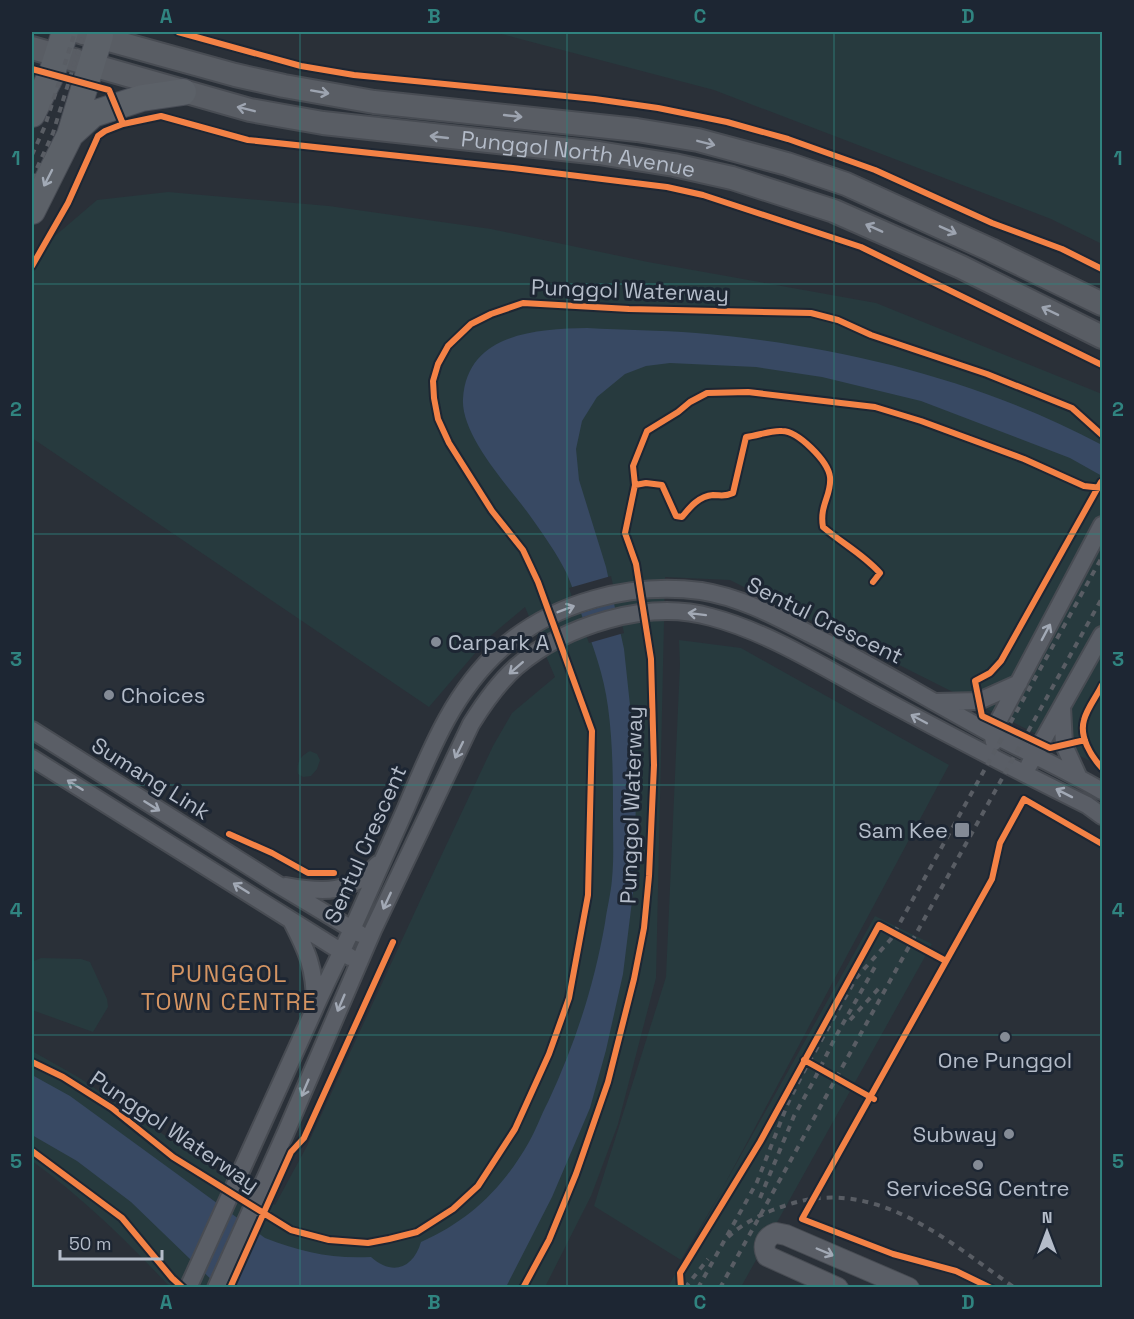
<svg xmlns="http://www.w3.org/2000/svg" width="1134" height="1319" font-family="'Space Grotesk',sans-serif">
<style>
.green{fill:#273a3e}
.water{fill:#384963}
.pier{fill:#2a3038}
.lines{fill:none;stroke-linecap:round;stroke-linejoin:round}
.minor-casing{stroke:#484c53;stroke-width:20}
.tertiary-casing{stroke:#484c53;stroke-width:22}
.secondary-casing{stroke:#484c53;stroke-width:26}
.primary-casing{stroke:#484c55;stroke-width:28}
.minor{stroke:#5a5e66;stroke-width:16}
.tertiary{stroke:#5a5e66;stroke-width:20}
.secondary{stroke:#595d64;stroke-width:22}
.primary{stroke:#5c6168;stroke-width:26}
.rail{stroke:#595d64;stroke-width:4;stroke-dasharray:6 6;stroke-linecap:butt}
.cycleway-casing{stroke:#1d2633;stroke-width:10}
.cycleway{stroke:#f48246;stroke-width:6}
.oneway{stroke:#9da4b0}
.oneway2{stroke:#a2aab6}
.oneway3{stroke:#a2a9b5}
.grid{fill:none;stroke:#308480;stroke-width:1.5;stroke-opacity:0.55}
.poi-dot{fill:#848b96;stroke:#1d2633;stroke-width:2}
.labels{text-anchor:middle;dominant-baseline:central;stroke-width:6;stroke-linejoin:round;paint-order:stroke}
.street-label{font-size:22px;fill:#b4bcc9;stroke:#1d2633}
.poi-label{font-size:22px;fill:#b4bcc9;stroke:#1d2633;text-anchor:start}
.neighbourhood-label{font-size:24px;letter-spacing:1.5px;fill:#d59563;stroke:#1d2633}
.neatline{fill:none;stroke:#308480;stroke-width:2}
.grid-label{font-size:20px;text-anchor:middle;font-weight:bold;fill:#308480}
</style>
<rect width="100%" height="100%" fill="#2a3038"/>
<path class="green" d="M494,32H1102V244L1051,219L714,90Z
M168,192L329,206L491,229L648,262L876,303L1102,394V767L730,580L665,577L656,978L618,1124L591,1196L545,1287H170C127,1241 83,1198 32,1161V1051L78,1077L219,1172L275,1205L307,1146L419,903L493,746L512,713L555,677L525,607L488,638L429,707L32,438V271L49,241L97,200Z
M679,640L741,648L949,765L722,1189L875,916L932,944L741,1287H668L721,1192L681,1260L594,1206L666,977L680,664Z
M310,751L317,754L320,760L317,769L311,776L303,777L298,774C296,763 300,756 310,751Z
M41,958L81,959L90,962L107,999L108,1007L93,1032L32,1010V965L34,961Z"/>
<path class="water" d="M587,328C623,330 660,330 696,333C836,345 978,379 1102,445V476L1070,458L921,401L822,377L756,367L670,363L646,366L625,374L597,397L582,421L576,449L579,480L606,567L624,649L637,771L633,893L623,974L606,1050L590,1108L552,1197L506,1287H219L131,1202L77,1161L32,1135V1075L70,1096L265,1238C302,1252 330,1259 371,1257C392,1276 413,1269 421,1242C469,1221 503,1188 529,1142C536,1130 541,1115 548,1102C575,1044 594,986 605,923C607,908 611,893 612,879C614,859 613,838 613,818C613,780 613,744 608,707C604,675 593,646 582,616C577,602 573,588 567,574C558,555 541,531 528,513C507,485 461,435 463,399C467,333 536,329 587,328Z"/>
<path class="pier" d="M611,576L617,602L578,614L569,588Z
M618,607L624,633L589,643L580,618Z"/>
<g class="lines">
<defs>
<path id="minor" d="M936,702L979,701L1019,683
M1062,707L1064,745L1079,778
M32,730L277,884L360,934
M994,742L992,733L1102,525
M32,758L350,957
M1029,765L1102,635
M286,886C324,893 350,894 378,864
M291,920C307,951 315,968 315,1004
M188,1288C230,1195 272,1103 314,1010C328,978 344,948 358,916C374,880 390,844 406,808C430,751 453,692 501,649C554,602 630,582 701,591C740,597 775,616 810,634C872,665 931,701 992,734C1029,753 1066,770 1102,791
M216,1288L286,1132L373,930L471,724C484,703 498,683 516,667C565,625 648,599 711,617C772,633 831,672 886,701C953,737 1020,772 1087,805L1102,816"/>
<path id="tertiary" d="M838,1288L767,1256C762,1246 765,1237 776,1233L786,1235L909,1288"/>
<g id="secondary">
<path d="M80,32L235,75L284,86L374,102L637,130L698,140L787,164L846,184L991,250L1102,304"/>
<path id="s1" d="M32,48L250,110L323,123L599,153L674,165L732,178L834,211L961,267L1102,337"/>
</g>
<path id="primary" d="M32,114L52,73L65,32
M71,134L93,114L142,98L183,92
M32,211L70,135L100,36"/>
</defs>
<use href="#minor" class="minor-casing"/>
<use href="#tertiary" class="tertiary-casing"/>
<use href="#secondary" class="secondary-casing"/>
<use href="#primary" class="primary-casing"/>
<use href="#minor" class="minor"/>
<use href="#tertiary" class="tertiary"/>
<use href="#secondary" class="secondary"/>
<use href="#primary" class="primary"/>
<path class="rail" d="M32,155L45,126L75,32
M32,179L53,133L84,32
M850,1020L880,987
M760,1198L794,1116L813,1082L836,1036L876,965
M728,1237C743,1223 765,1212 784,1206C874,1174 946,1240 1015,1288
M685,1288L708,1259
M698,1288L757,1182L788,1103L803,1073L856,978L891,939L1102,557
M720,1288L1102,598"/>
<defs>
<path id="cycleway" d="M178,32L301,66L354,75L595,99L658,108L727,122L788,139L875,170L992,223L1062,249L1102,269
M32,69L109,90L123,124
M32,266L68,203L98,136L105,131L123,124L161,116L248,140L513,168L667,187L703,195L861,247L1102,365
M635,485L646,483L662,485L676,516L682,517C690,507 699,496 713,495C721,495 725,497 733,493L746,437C758,436 770,430 782,431C798,431 828,461 830,477C832,495 819,505 823,527C843,544 863,554 880,573L873,582
M1102,685C1097,696 1087,708 1084,720C1079,737 1091,756 1102,768
M1085,740L1050,748L982,716L975,681L990,673L1001,661L1101,482
M229,834L272,853L308,873H334
M804,1060L874,1099
M32,1062L63,1077L112,1108L173,1157L291,1230L329,1240L368,1243L389,1239L417,1232L453,1209L478,1186L515,1129L549,1054L569,998L588,895L592,731L538,582L523,550L492,511L449,443L438,419L434,398L433,381L438,364L448,346L471,324L491,314L523,303L629,309L811,313L838,320L871,335L987,374L1072,408L1102,435
M32,1151L122,1218L172,1278L183,1288
M230,1288L291,1152L304,1138L393,942
M523,1288L549,1240L576,1174L608,1082L634,979L644,928L649,876L654,765L651,659L636,564L625,533L635,485L633,466L647,431L678,412L690,402L707,393L748,392L875,407L921,421L1024,459L1084,486L1102,488
M681,1288L680,1273L760,1142L879,925L946,961
M991,1288L956,1271L893,1254L802,1219L992,879L1000,843L1024,799L1102,844"/>
</defs>
<use href="#cycleway" class="cycleway-casing"/>
<use href="#cycleway" class="cycleway"/>
</g>
<defs><path id="oneway-shaft" d="M-6 0H5M1.5-3L5.5 0L1.5 3" fill="none" stroke-width="1.6" stroke-linecap="round" stroke-linejoin="round" transform="scale(1.5)"/></defs>
<g class="oneway">
<use href="#oneway-shaft" transform="translate(320 92) rotate(10)"/>
<use href="#oneway-shaft" transform="translate(246 109) rotate(-166)"/>
<use href="#oneway-shaft" transform="translate(513 116) rotate(6)"/>
<use href="#oneway-shaft" transform="translate(439 137) rotate(-174)"/>
<use href="#oneway-shaft" transform="translate(706 143) rotate(14)"/>
<use href="#oneway-shaft" transform="translate(874 228) rotate(-156)"/>
<use href="#oneway-shaft" transform="translate(948 230) rotate(24)"/>
<use href="#oneway-shaft" transform="translate(1050 311) rotate(-154)"/>
</g>
<use class="oneway2" href="#oneway-shaft" transform="translate(48 178) rotate(117)"/>
<g class="oneway3">
<use href="#oneway-shaft" transform="translate(566 609) rotate(-21)"/>
<use href="#oneway-shaft" transform="translate(697 614) rotate(-173)"/>
<use href="#oneway-shaft" transform="translate(1046 632) rotate(-62)"/>
<use href="#oneway-shaft" transform="translate(516 668) rotate(139)"/>
<use href="#oneway-shaft" transform="translate(919 719) rotate(-152)"/>
<use href="#oneway-shaft" transform="translate(459 750) rotate(116)"/>
<use href="#oneway-shaft" transform="translate(75 785) rotate(-148)"/>
<use href="#oneway-shaft" transform="translate(1064 793) rotate(-153)"/>
<use href="#oneway-shaft" transform="translate(152 806) rotate(32)"/>
<use href="#oneway-shaft" transform="translate(241 888) rotate(-148)"/>
<use href="#oneway-shaft" transform="translate(387 901) rotate(115)"/>
<use href="#oneway-shaft" transform="translate(341 1003) rotate(113)"/>
<use href="#oneway-shaft" transform="translate(305 1088) rotate(113)"/>
<use href="#oneway-shaft" transform="translate(825 1252) rotate(23)"/>
</g>
<path class="grid" d="M300,32V1288M567,32V1288M834,32V1288M32,284H1102M32,534H1102M32,785H1102M32,1035H1102"/>
<g class="poi-dot">
<circle cx="436" cy="642" r="6"/>
<circle cx="109" cy="695" r="6"/>
<rect x="954" y="822" width="16" height="16" rx="3"/>
<circle cx="1005" cy="1037" r="6"/>
<circle cx="1009" cy="1134" r="6"/>
<circle cx="978" cy="1165" r="6"/>
</g>
<g class="labels">
<g class="street-label">
<text stroke="none"><textPath href="#s1" startOffset="558">Punggol North Avenue</textPath></text>
<text transform="translate(630 290) rotate(2)">Punggol Waterway</text>
<text transform="translate(825 620) rotate(26)">Sentul Crescent</text>
<text transform="translate(151 778) rotate(32)">Sumang Link</text>
<text transform="translate(631 805) rotate(-88)">Punggol Waterway</text>
<text transform="translate(365 844) rotate(-66)">Sentul Crescent</text>
<text transform="translate(175 1131) rotate(34)">Punggol Waterway</text>
</g>
<g class="poi-label">
<text x="448" y="642">Carpark A</text>
<text x="121" y="695">Choices</text>
<text x="948" y="830" text-anchor="end">Sam Kee</text>
<text x="1005" y="1060" text-anchor="middle">One Punggol</text>
<text x="997" y="1134" text-anchor="end">Subway</text>
<text x="978" y="1188" text-anchor="middle">ServiceSG Centre</text>
</g>
<g class="neighbourhood-label">
<text x="229" y="973">PUNGGOL<tspan x="229" dy="28">TOWN CENTRE</tspan></text>
</g>
</g>
<rect width="1134" height="1319" fill="none" stroke="#1d2633" stroke-width="66"/>
<g transform="translate(1047 1232)" stroke="#1d2633" stroke-width="4.5" paint-order="stroke">
<path d="M0-4.5L10 22L0 15L-10 22Z" fill="#b4bcc9"/>
<text y="-9" font-size="16" font-weight="bold" text-anchor="middle" fill="#b4bcc9">N</text>
</g>
<path d="M60 1250v9h102v-9" fill="none" stroke="#b4bcc9" stroke-width="3"/>
<text x="69" y="1250" font-size="18" fill="#b4bcc9" stroke="#1d2633" stroke-width="4.5" paint-order="stroke">50 m</text>
<rect x="33" y="33" width="1068" height="1253" class="neatline"/>
<g class="grid-label">
<text x="166" y="23">A</text>
<text x="434" y="23">B</text>
<text x="700" y="23">C</text>
<text x="968" y="23">D</text>
<text x="16" y="165">1</text>
<text x="1118" y="165">1</text>
<text x="16" y="416">2</text>
<text x="1118" y="416">2</text>
<text x="16" y="666">3</text>
<text x="1118" y="666">3</text>
<text x="16" y="917">4</text>
<text x="1118" y="917">4</text>
<text x="16" y="1168">5</text>
<text x="1118" y="1168">5</text>
<text x="166" y="1309">A</text>
<text x="434" y="1309">B</text>
<text x="700" y="1309">C</text>
<text x="968" y="1309">D</text>
</g>
</svg>
